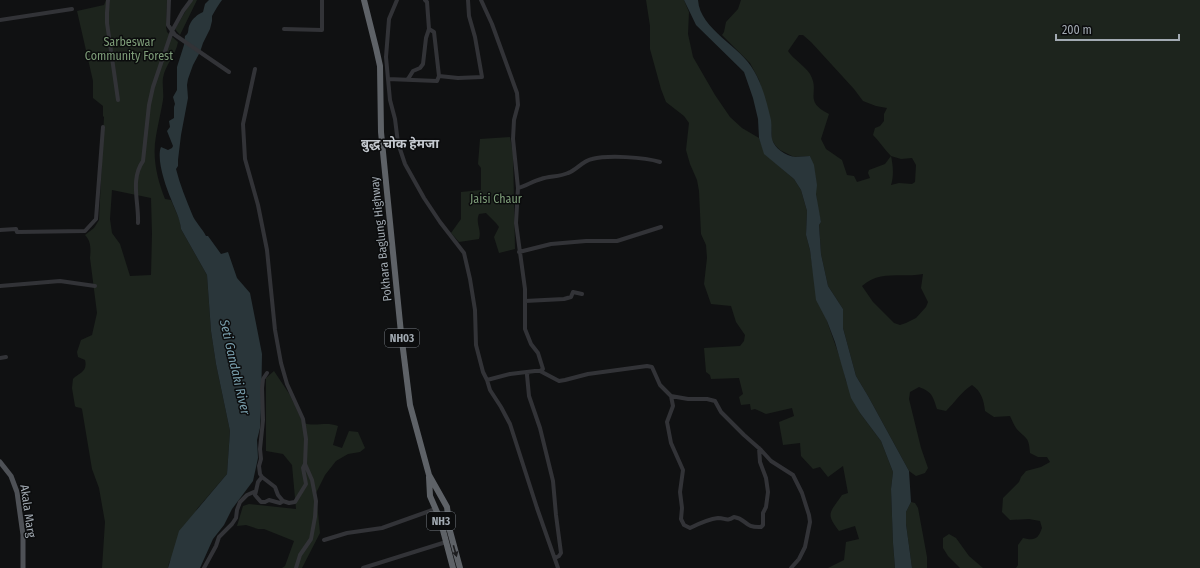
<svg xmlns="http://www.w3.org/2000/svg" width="1200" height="568" font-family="'Fira Sans Condensed','Noto Sans Devanagari',sans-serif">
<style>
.green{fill:#1d241d;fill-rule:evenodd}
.water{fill:#2a363a}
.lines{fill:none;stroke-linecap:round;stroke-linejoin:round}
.minor{stroke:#323337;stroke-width:4}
.major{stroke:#4e5156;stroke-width:5}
.highway{stroke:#5e6267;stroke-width:6}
.oneway{fill:#1c1d1f}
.labels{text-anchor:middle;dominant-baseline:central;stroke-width:3;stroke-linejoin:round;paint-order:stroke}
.shield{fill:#0b0c0d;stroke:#757b80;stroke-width:1}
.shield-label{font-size:11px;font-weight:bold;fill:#a2aab2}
.park-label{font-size:12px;fill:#7e9d79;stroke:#0b0c0d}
.street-label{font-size:12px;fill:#a2aab2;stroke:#0b0c0d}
.neighbourhood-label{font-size:13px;font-weight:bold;fill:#c3c8ce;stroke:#0b0c0d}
.water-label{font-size:13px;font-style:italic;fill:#799fad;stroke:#0b0c0d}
</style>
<rect width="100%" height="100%" fill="#101112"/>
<path class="green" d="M106,0L109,7L110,0H167L166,27L167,32L178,42C176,55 165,65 163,78C162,85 164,93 163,100C161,112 158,124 156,136C152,157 157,179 165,199L171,200L180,221L181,229L207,275L211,331L216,364L230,431L227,474L197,509L169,563L168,568H102L105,522L99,488L92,469L82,409L81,408L76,407L75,406L72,388L73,379C79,373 88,372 85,360L78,357L77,352L81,340L92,335L97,313L90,258C91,249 91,241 85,235L94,228L99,220L104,117L103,116V106L93,98V81L77,11L104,5ZM112,190L151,198L152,234L151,275L130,276L120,244L112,233L110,219Z
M192,0H197L180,35L175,29Z
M646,0H684L689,12L688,34L693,57L715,95L730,117L742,128L759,138L765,154L794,179L801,190L807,211L806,235L810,250L813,271L827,321L842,364L846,381L860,413L881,441L893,472L891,489L893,543L895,568H828L844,560L846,542L859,539L855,526L839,531C825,513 830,513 842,495L848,493L843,466L828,477L820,467L813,469L801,456L800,443L783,445L779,422L794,416L792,408L766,414L755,409L751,410L750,404L741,405L739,397L743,394L739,378L711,379L710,375L706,372L704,348L740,346L744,341L745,335L736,322L731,306L711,304L704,284L707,258L706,245L701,234L699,191L697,180L690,164L686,150L689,123L684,116L666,102L661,89L650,49V26Z
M741,0H1200V568H1016L1018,565V545L1023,538C1035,541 1038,539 1042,528L1040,521L1029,519L1010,520L1002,512L1003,498L1019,482L1021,477L1026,471L1041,467L1050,462L1047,457H1038L1030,453C1029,435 1025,439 1016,428C1014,425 1012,420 1010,416L994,417L985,411C984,400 981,391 972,385C961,392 955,402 946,411L937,409C933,396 932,392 919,387L910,392L909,399L921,448L928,468L925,473L916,476L909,471L868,396L856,376L843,328V309L828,286L821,254L819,225L821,222C819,213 816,203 816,193C816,180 815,169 810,156L794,157L780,150L775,145L772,140L771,122L759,80L750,63L722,35L724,32L726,22L738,9ZM799,35H803L811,42L854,89L863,101L876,106L887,108L884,114V121L880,126L875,128L873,135C880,142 884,149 891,156L885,164L869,170L868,173L870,178L857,182L854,176L847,175L842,160L826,149L821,139L829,114C802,100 821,93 810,74C804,65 794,60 788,51ZM891,156L901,159L912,158L916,165L915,182L912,184L899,183L891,185C894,176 893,165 891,156ZM923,274L921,288L928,302L926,307L916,318L906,323L900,325L894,323L873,302L862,286C880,270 901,278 923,274Z
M510,137L513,153L515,249L499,253L494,237L499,227L496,223L486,213L479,214C475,224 482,229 479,239L459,242L451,233L461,219V192L481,190V168L478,164L480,139Z
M274,371L290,395L303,423C317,427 325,421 338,426L333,445L342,448L349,431L358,432L365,448L360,452L348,454L336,461L325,475L316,493L320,533L302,568H282L285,566L294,541L264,529H258L246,525L237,526L243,506L249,504L296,509L292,465L283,454L266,451V378Z
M911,502L915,503L918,508L927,557V568H912L906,524V512Z
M949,534L956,538L969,556L983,568H960L948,556L943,548V538Z"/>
<path class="water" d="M209,0H222C218,5 215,11 212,16V21L210,29L203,43L200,52L193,65L188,79L187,85L188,98L181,135L178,160V166L176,169C180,185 186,199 192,214C195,222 202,228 206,236H208L221,254L228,252L237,278L250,293L262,354L261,409L260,428L257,440L258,458L253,481L232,509L224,525L213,539L200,568H168L179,531L227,474L230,431L216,364L211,331L207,275L181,229C180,218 175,210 171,199C166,187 156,159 161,147L168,150L172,148L173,146L167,131L170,127L169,121L174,118V107L175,104L173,97L177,90V67L184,45L185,36C190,33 187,29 190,24C192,19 198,14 203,12L205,4Z
M684,0H698C700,30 741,46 754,71C763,86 767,104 771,120C772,126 771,132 772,139C774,148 786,156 795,157C799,157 805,156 810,156L814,165L817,185L816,194L821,222L819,225L821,254L828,286L843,309V328L856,376L868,396L909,471L911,502L906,512V524L912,568H895L893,543L891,489L893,472L881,441L860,413L851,398L835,342L827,321L816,300L810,250L806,235L807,211L801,190L794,179L764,154L759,138L758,119L753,98L744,72L696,25Z"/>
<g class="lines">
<path class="minor" d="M108,0L107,13V23L118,100
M169,0L168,25L175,35L229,72
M425,0L427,2L429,29L434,32L439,76L437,81L388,79L390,100L395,119L398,143L405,164L424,198L440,222L464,253L470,279L475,310L476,345L483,372L487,380L490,390L501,407L510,424L537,508L558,568
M481,0L492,24L517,93L518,105L514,120L513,139L518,188L516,223L525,289V329L531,344L538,353L543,369L540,371
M0,20L72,9
M284,29L322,30V0
M255,69L243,124L245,159L258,205L267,250L275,330L281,363L287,384L303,419L306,439L305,464L312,480L316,501L315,517L311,539L300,555L296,568
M439,76L458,78L482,77L475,37L469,16L468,0
M388,79L386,57L389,19L397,0
M408,79L413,71L420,68L423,64L426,38L429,29
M383,142L398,143
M518,188C526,186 533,181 541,179C550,176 559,177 568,173C577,170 582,161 592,159C608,155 644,157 660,162
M138,223C139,203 130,179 143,161L149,105L153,87L172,31L183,11L191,0
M0,230L16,229L17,232L85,231L96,219L103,127
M519,252L551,244L586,241H617L661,227
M0,286L60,281L95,286
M525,301L564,299L571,297L573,292L582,294
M0,358L6,357
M528,372L527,375L529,396L540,428L553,481L556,515L561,553L559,556L555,558
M267,373L263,379L262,388L263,420L260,449L261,459L259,466L260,474L262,477L275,487L278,495L283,501L289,503L295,502L306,484L303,468L305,464
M487,380L510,374L535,371H540L559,381L565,380L588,374L647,366L652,367L660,385L671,396L688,399H707L715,401L721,412L744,435L761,450L771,461L793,475L802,493L809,515L810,522L805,547L799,559L791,568
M671,396L673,406L667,422L671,443L683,470L680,492L682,508L681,519L684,525L690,528C698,524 708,519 718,518C726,518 726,522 734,517C747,519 744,528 761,527L763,525V513L766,507L768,492L766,478L760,462L759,448
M256,491L255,495L261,502H265L269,500L280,503L283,501
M324,540L347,533L382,528L435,509
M204,568L216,546L219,537L232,524L236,518L237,510L240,502L247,495L256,491L258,482L262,477
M363,568L446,542"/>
<path class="major" d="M0,462L11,476L17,492L23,535V568"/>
<path class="highway" d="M364,0L376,48L380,66L381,132L401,333L410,405L429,475L447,507L450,531L460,568
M429,477L430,496L440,519L453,568"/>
</g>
<defs><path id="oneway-solid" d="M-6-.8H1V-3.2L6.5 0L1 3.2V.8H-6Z"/></defs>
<use class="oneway" href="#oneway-solid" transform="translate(455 551) rotate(74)"/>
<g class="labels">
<g class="shield">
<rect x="385" y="329" width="34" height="18" rx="3"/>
<rect x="427" y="512" width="28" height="18" rx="3"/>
</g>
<g class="shield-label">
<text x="402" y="338">NH03</text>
<text x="441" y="521">NH3</text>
</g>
<g class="park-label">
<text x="129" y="42">Sarbeswar<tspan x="129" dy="14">Community Forest</tspan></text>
<text x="496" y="199">Jaisi Chaur</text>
</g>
<g class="street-label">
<text transform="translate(381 239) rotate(-96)">Pokhara Baglung Highway</text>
<text transform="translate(28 511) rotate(82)">Akala Marg</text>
</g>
<g class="neighbourhood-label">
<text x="400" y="143">बुद्ध चोक हेमजा</text>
</g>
<g class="water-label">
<text transform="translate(235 367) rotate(77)">Seti Gandaki River</text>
</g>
</g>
<path d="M1056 34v6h123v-6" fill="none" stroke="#a2aab2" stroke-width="2"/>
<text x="1062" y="34" font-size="12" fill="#a2aab2" stroke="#0b0c0d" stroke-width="3" paint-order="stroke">200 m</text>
</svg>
